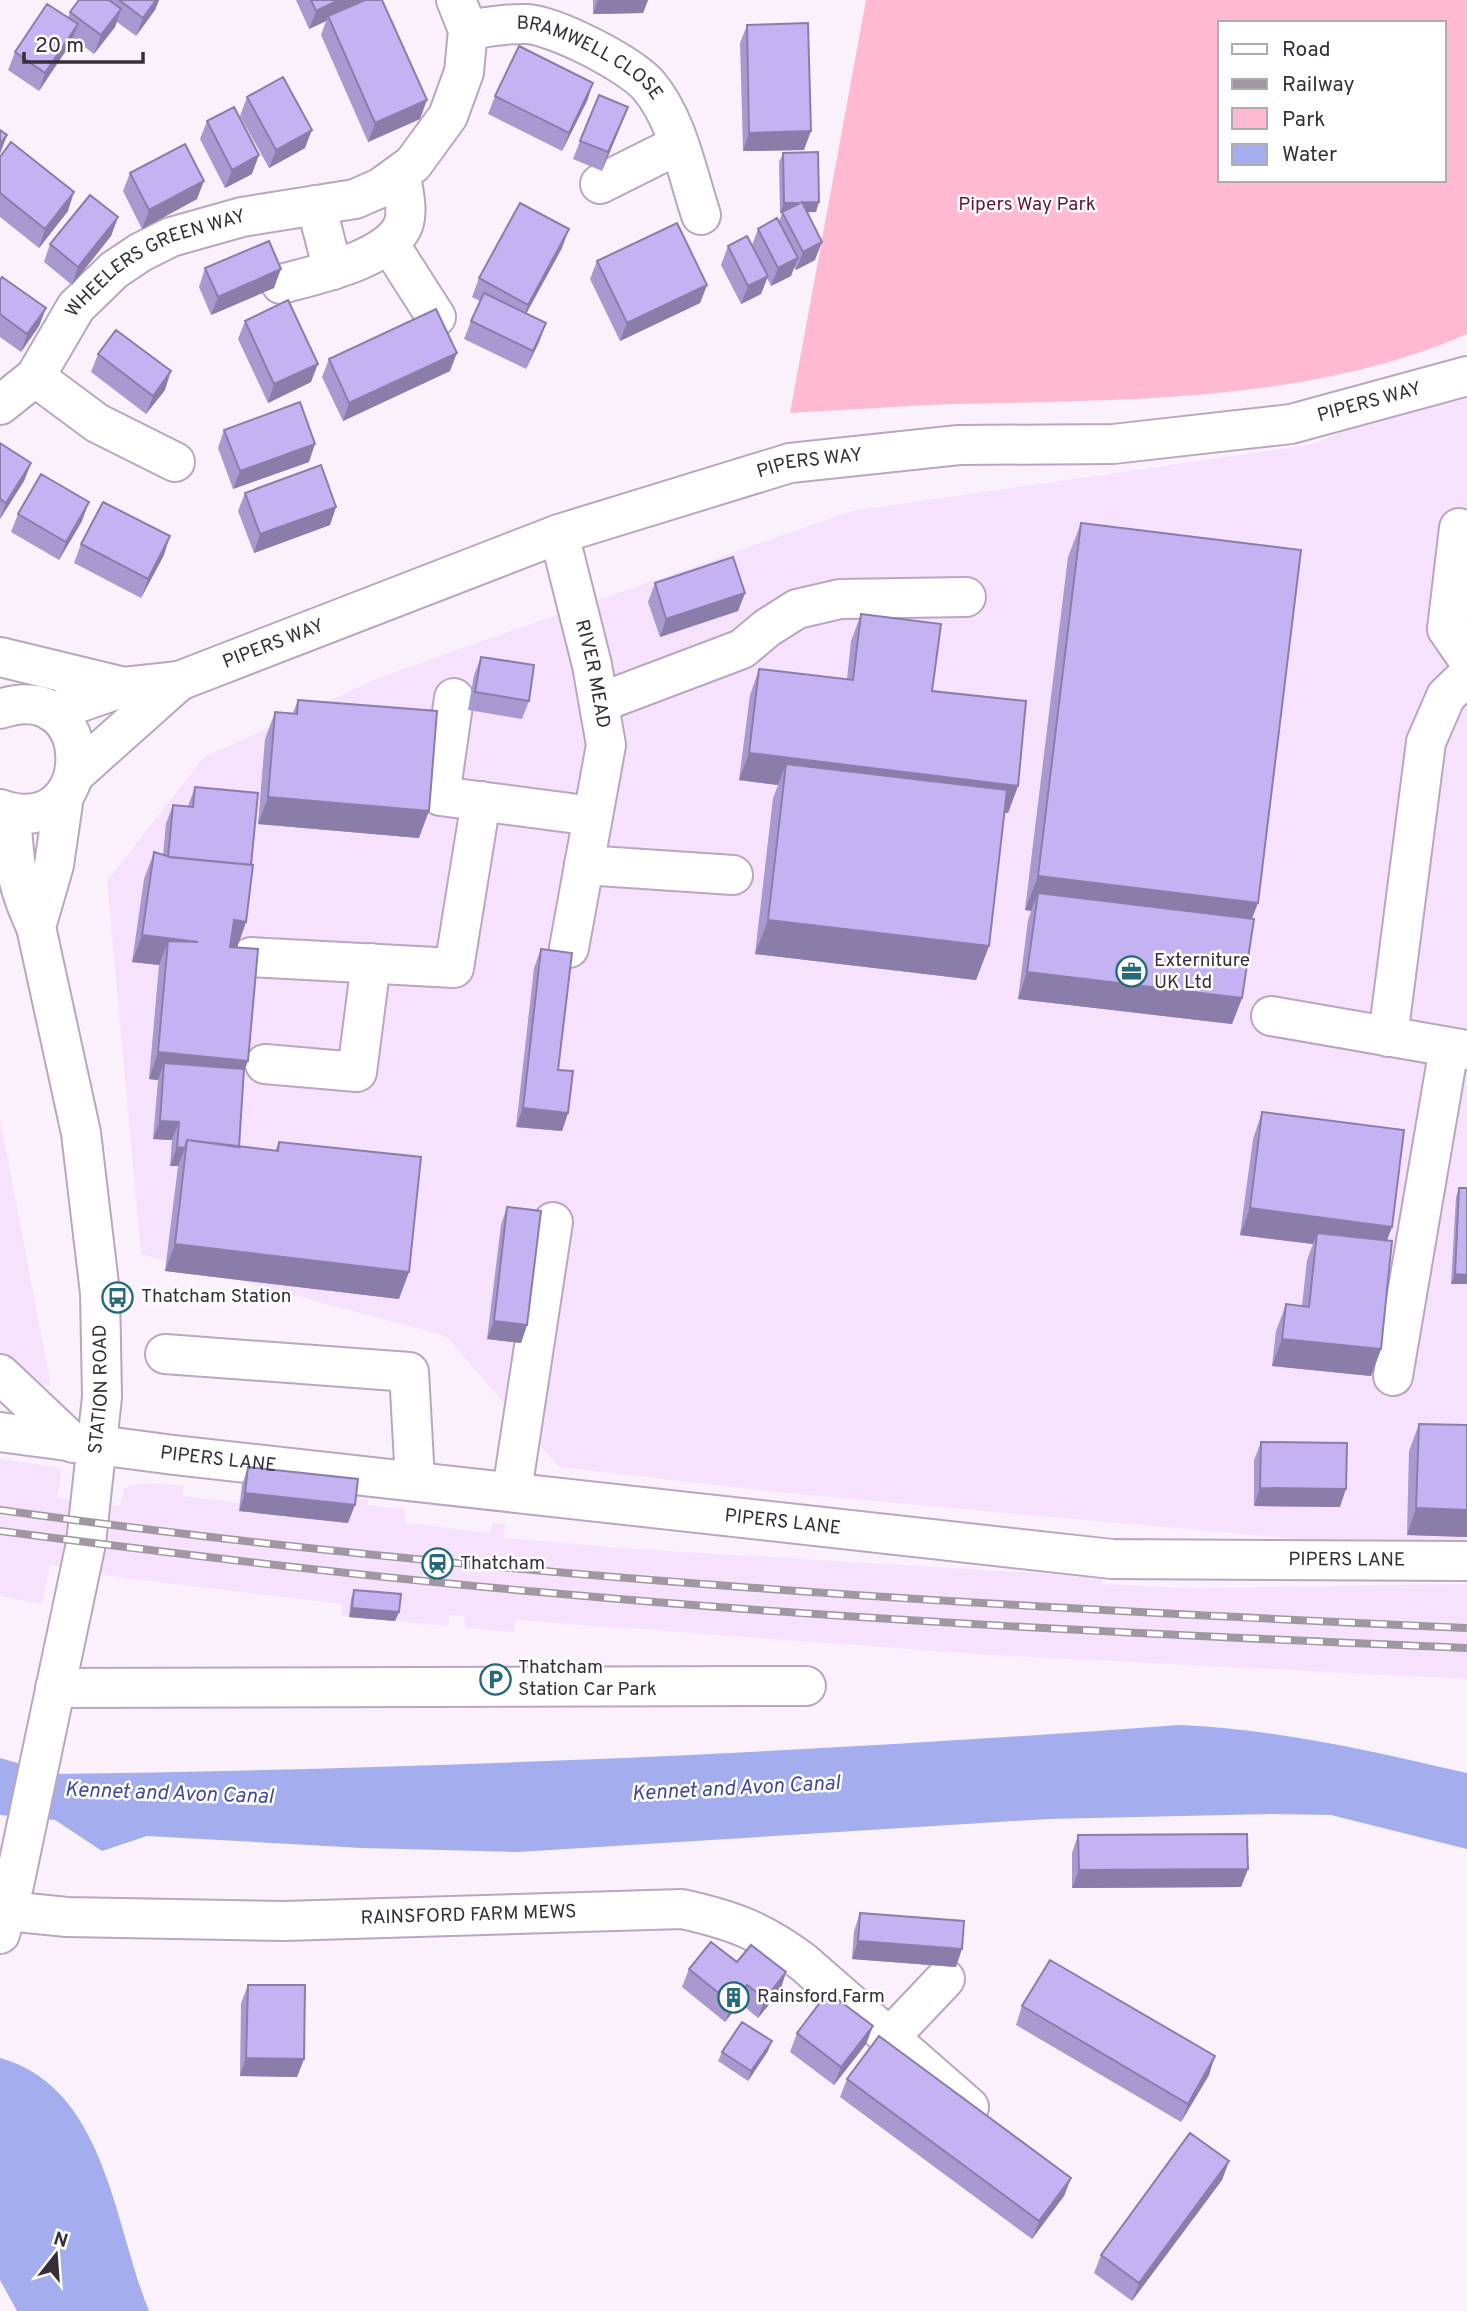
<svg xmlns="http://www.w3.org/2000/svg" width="1467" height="2311" font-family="Overpass,sans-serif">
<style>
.built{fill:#f6e2fd}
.green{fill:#ffbad1;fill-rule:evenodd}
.water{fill:#a4aeee}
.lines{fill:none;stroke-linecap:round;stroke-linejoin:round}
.minor-casing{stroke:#baa6c0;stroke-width:42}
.minor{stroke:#fff;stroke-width:38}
.rail-casing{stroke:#a097a3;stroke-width:8}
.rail{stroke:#fff;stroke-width:5;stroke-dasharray:16;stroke-linecap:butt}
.wall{fill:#a999d1}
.shaded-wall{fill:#8a7daa}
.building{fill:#c5b2f3;stroke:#8a7daa;stroke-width:2}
.labels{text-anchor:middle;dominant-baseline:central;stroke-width:5;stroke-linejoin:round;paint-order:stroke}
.street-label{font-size:19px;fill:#362e39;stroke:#fff}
.park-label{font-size:19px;fill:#67123a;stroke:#fff}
.poi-label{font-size:19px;fill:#362e39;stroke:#fff;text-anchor:start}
.water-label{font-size:21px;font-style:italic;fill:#454a96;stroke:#fff}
</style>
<rect width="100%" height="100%" fill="#faf1fd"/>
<path class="built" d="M1467,385V1541L1342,1543L785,1493L559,1467L446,1336L141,1254L107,881L204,757L386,675L851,511L1309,445Z
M0,1118L51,1386L0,1380Z
M0,1459L62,1468L57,1498L120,1506L124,1490L129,1486L152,1483L184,1486L182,1496L239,1503L242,1485L368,1499V1505L405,1509V1523L490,1533L492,1523L505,1524L504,1538L635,1549L1102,1577V1584L1192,1588L1467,1584V1679L991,1655L515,1620L514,1632L465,1628L464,1616L449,1615L448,1626L349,1617L341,1616L342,1604L124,1578L50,1565L42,1604L0,1596Z"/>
<path class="green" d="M866,0H1467V334C1308,403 1125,400 954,404C900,406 845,410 790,413ZM1220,23H1444V180H1220Z"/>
<path class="water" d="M1179,1725C1278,1729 1371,1751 1467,1773V1849L1331,1815L1271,1814L1048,1819L518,1852L362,1848L147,1836L102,1851L55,1820L0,1815V1758L55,1774C430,1769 805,1753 1179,1725Z
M0,2058C106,2087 114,2225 149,2311H17L0,2280Z"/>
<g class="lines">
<defs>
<g id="minor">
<path id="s1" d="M468,30C487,27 507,23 527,24C556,26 630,64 649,86C678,121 687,173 701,215"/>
<path d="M600,184L678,145"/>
<path d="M316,205L333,270"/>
<path d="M390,245L436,317"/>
<path d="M281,284C315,275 392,259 404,223C408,208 403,190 401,175"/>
<path d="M35,377L97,423L175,462"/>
<path id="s2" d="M0,405L35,377L76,307L114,270L141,252L171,237L242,217L355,199L380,188L413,164L448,116L464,72L468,30L456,0"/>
<path d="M1459,528L1447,629L1467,658"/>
<path id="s3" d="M559,534L592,665L606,745L569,948"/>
<path d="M0,657L124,687"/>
<path d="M454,698L440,796L593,816"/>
<path d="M599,703L742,649L767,628L797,609L840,599L966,597"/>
<path d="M0,709C101,674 100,844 0,809"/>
<path id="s4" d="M52,712L124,687L179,681L559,534L790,463L959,445L1113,444L1291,424L1467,376"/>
<path d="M76,773L179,681"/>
<path d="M11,813C14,860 15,883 36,927"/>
<path d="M584,865L733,875"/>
<path d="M251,957L454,968L481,801"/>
<path d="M1271,1016L1467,1050"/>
<path d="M1388,1037L1426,742L1446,696L1467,676"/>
<path d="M265,1064L357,1072L371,963"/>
<path d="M165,1354L409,1372L415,1480"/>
<path d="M0,1374L73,1443"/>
<path d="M1393,1376L1449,1048"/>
<path id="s5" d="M0,1432L174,1455L1112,1559L1467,1561"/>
<path d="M512,1491L553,1222"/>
<path d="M55,1688L806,1686"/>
<path id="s6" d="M7,1911L67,1917L284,1921L682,1909C732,1920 762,1931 803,1962L969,2107"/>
<path id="s7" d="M0,1934L14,1885L86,1543L102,1397L100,1293L81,1133L36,927L54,865L64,796"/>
<path d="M889,2038L945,1979"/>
</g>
</defs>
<use href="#minor" class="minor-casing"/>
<use href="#minor" class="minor"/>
<defs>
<path id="rail" d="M0,1510C486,1578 977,1606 1467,1628
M0,1531C183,1555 367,1577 551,1593C856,1621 1162,1635 1467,1648"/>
</defs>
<use href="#rail" class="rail-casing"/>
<use href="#rail" class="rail"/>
</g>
<path class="wall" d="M79,0H159L155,10L136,36L117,22L115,27L94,54L73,38L71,43L39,91L8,70L15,52L68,18L70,12Z
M296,0H364L420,119L368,142L321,35L326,21L309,29Z
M593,0H648L643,13L593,14Z
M747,25L804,150L743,151L740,43Z
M593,83L587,101L562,151L488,114L495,96Z
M247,97L305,148L269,168L240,116Z
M207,121L252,174L225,188L200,139Z
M621,125L602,171L573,159L580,141Z
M783,153L816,212H807L815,260L796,270L794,267L791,276L771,286L767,278L761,294L741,304L721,265L728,246L752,245L758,229L779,222L782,213H780L779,162Z
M0,157L68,211L39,248L0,217Z
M130,173L197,199L142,229L123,191Z
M118,217L111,236L72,285L44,262L50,244Z
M562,248L526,314L546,323L539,342L526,369L464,339L471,321L480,301L472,297L479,278Z
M597,261L707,285L700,303L620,341L590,279Z
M205,268L274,288L211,315L199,287Z
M0,280L46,308L39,326L21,352L0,337Z
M245,321L311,382L268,403L238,339Z
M98,354L165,390L146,414L91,372Z
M329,359L450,371L343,421L322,377Z
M224,430L309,462L233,489L218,448Z
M0,443L31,463L24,481L0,519Z
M245,493L336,507L330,525L254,553L238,511Z
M18,514L82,521L59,560L11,532Z
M1081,523L1252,919L1242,998L1232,1024L1018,999L1028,920L1031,911L1025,910L1068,557Z
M81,544L164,555L141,598L74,563Z
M655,583L745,593L738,611L660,637L648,602Z
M861,614L1018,786L1008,813L1004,812L989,946L976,980L755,954L773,798L778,785L739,780L750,695L759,669L847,679L851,641Z
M481,657L529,701L522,719L468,710L474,675Z
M298,700L419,838L258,824L265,739L275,712L293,713Z
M195,787L251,865L246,922L237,947L244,1069L239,1147L275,1151L279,1142L399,1299L165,1271L178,1166H170L172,1140L153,1139L158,1080L149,1079L159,965L132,962L144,879L154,852L163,855L166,823L173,805L188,806Z
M541,949L558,1070L568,1113L562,1131L516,1127L534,968Z
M1262,1112L1392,1227L1387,1240L1381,1349L1371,1376L1272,1366L1276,1331L1286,1304L1302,1306L1307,1260L1313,1244L1240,1235L1253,1139Z
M1459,1188L1467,1284H1451L1456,1197Z
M507,1207L527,1325L521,1343L487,1339L501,1225Z
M1419,1424L1467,1425V1537L1407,1535L1409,1451Z
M1261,1442L1340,1507L1254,1506V1460Z
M248,1467L348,1523L239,1511L242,1485Z
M354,1590L399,1612L395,1621L349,1617L351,1599Z
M1078,1835L1248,1869L1241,1887L1072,1888V1853Z
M860,1913L956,1967L852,1959L854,1931Z
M737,1962L786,1972L780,1991L758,2018L740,2003L725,2022L682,1987L689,1969Z
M248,1985L304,2059L297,2077L240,2076L241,2003Z
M1022,2006L1209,2075L1181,2122L1016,2025Z
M873,2026L866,2044L834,2085L790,2052L797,2033Z
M768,2051L748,2081L718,2061L722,2052Z
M847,2079L1071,2178L1064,2196L1032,2239L840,2097Z
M1229,2161L1222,2180L1132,2301L1094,2273L1101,2255Z"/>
<path class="shaded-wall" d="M156,0H159L155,10L136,36L143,18Z
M339,0H364L363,4L328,16L326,21L309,29L316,11Z
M598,0H648L643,13L593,14Z
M121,9L115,27L94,54L101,35Z
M78,24L71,43L39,91L45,73Z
M593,83L587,101L562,151L569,133Z
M427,100L420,119L368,142L375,123Z
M628,107L621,125L602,171L608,152Z
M312,130L305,148L269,168L276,150Z
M811,131L804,150L743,151L749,133Z
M7,135L0,154V144Z
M259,155L252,174L225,188L232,170Z
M204,181L197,199L142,229L149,210Z
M74,192L68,211L39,248L45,229Z
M819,202L816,212L780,213L784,203Z
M118,217L111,236L72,285L78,267Z
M569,229L562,248L521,323L528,305Z
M822,242L815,260L796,270L803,252Z
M798,258L791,276L771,286L778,268Z
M281,269L274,288L211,315L218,297Z
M768,276L761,294L741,304L748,286Z
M707,285L700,303L620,341L627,323Z
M46,308L39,326L21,352L27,334Z
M546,323L539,342L526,369L533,351Z
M457,353L450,371L343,421L349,403Z
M318,364L311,382L268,403L274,384Z
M171,371L165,390L146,414L153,396Z
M315,444L309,462L233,489L240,471Z
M31,463L24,481L0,519L6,503Z
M89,502L82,521L59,560L66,542Z
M336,507L330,525L254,553L260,534Z
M170,536L164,555L141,598L148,579Z
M745,593L738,611L660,637L666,619Z
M749,753L1018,786L1008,813L783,785L786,764L778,785L739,780Z
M268,797L429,811L419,838L258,824Z
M1038,876L1258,903L1245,937L1038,893L1031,911L1025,910Z
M234,920L246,922L237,948L224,947Z
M768,920L989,946L976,980L755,954Z
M142,935L198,942L168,941L159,965L132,962Z
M1027,972L1242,998L1232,1024L1018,999Z
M158,1052L248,1061L238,1087L164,1063L158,1080L149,1079Z
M523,1108L568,1113L562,1131L516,1127Z
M160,1121L179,1122L172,1140L153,1139Z
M177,1147L185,1148L178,1166H170Z
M1250,1208L1392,1227L1382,1253L1317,1233L1313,1244L1240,1235Z
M175,1244L409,1272L399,1299L165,1271Z
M1455,1274L1467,1275V1284H1451Z
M494,1321L527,1325L521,1343L487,1339Z
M1282,1339L1381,1349L1371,1376L1272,1366Z
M1260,1488L1346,1489L1340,1507L1254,1506Z
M245,1493L355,1505L348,1523L239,1511Z
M1416,1508L1467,1510V1537L1407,1535Z
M352,1608L399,1612L395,1621L349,1617Z
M1248,1869L1241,1887L1072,1888L1079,1870Z
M858,1941L962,1949L956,1967L852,1959Z
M786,1972L780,1991L758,2018L765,1999Z
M747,1985L740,2003L725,2022L732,2004Z
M873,2026L866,2044L834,2085L841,2067Z
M772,2041L768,2051L748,2081L751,2071Z
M1215,2056L1209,2075L1181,2122L1188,2104Z
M246,2058L304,2059L297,2077L240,2076Z
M1229,2161L1222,2180L1132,2301L1139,2283Z
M1071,2178L1064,2196L1032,2239L1039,2221Z"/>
<path class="building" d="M79,0H109L121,9L101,35L70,12Z
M119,0H156L143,18Z
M311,0H339L316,11Z
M365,0H382L427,100L375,123L328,16Z
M47,4L78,24L45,73L15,52Z
M808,23L811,131L749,133L747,25Z
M519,46L593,83L569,133L495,96Z
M283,77L312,130L276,150L247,97Z
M599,95L628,107L608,152L580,141Z
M234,107L259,155L232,170L207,121Z
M0,130L7,135L0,144Z
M11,142L74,192L45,229L0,193V157Z
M185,144L204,181L149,210L130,173Z
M818,152L819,202L784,203L783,153Z
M90,195L118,217L78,267L50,244Z
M802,202L822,242L803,252L782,212Z
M520,203L569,229L528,305L479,278Z
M777,218L798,258L778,268L758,229Z
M677,223L707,285L627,323L597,261Z
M747,236L768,276L748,286L728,246Z
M269,241L281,269L218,297L205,268Z
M2,277L46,308L27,334L0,314V280Z
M484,293L546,323L533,351L471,321Z
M288,300L318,364L274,384L245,321Z
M436,309L457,353L349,403L329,359Z
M116,330L171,371L153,396L98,354Z
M300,402L315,444L240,471L224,430Z
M0,443L31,463L6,503L0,499Z
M321,465L336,507L260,534L245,493Z
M41,474L89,502L66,542L18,514Z
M103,502L170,536L148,579L81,544Z
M1081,523L1301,550L1258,903L1038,876Z
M733,557L745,593L666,619L655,583Z
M861,614L941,624L932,691L1026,701L1018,786L749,753L759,669L853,680Z
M481,657L534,665L529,701L475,692Z
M298,700L437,711L429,811L268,797L275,712L297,714Z
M786,764L1007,790L989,946L768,920Z
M195,787L258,793L251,865L168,857L173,805L193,807Z
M154,852L170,857L253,865L246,922L234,920L230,947L258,949L248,1061L158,1052L168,941L198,942L142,935Z
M1038,893L1254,919L1242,998L1027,972Z
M541,949L572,953L558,1070L573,1071L568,1113L523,1108Z
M164,1063L244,1069L239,1147L187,1140L185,1148L177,1147L179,1122L160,1121Z
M1262,1112L1404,1130L1392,1227L1250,1208Z
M187,1140L278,1151L279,1142L421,1157L409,1272L175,1244Z
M1459,1188H1467V1275L1455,1274Z
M507,1207L541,1211L527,1325L494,1321Z
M1317,1233L1392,1241L1381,1349L1282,1339L1286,1304L1309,1307Z
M1419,1424L1467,1425V1510L1416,1508Z
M1261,1442L1347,1443L1346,1489L1260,1488Z
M248,1467L358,1479L355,1505L245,1493Z
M354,1590L401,1594L399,1612L352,1608Z
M1247,1834L1248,1869L1079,1870L1078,1835Z
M860,1913L964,1921L962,1949L858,1941Z
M711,1942L737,1962L751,1945L786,1972L765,1999L747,1985L732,2004L689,1969Z
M1050,1960L1215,2056L1188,2104L1022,2006Z
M248,1985H305L304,2059L246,2058Z
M828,1992L873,2026L841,2067L797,2033Z
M742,2022L772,2041L751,2071L722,2052Z
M879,2036L1071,2178L1039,2221L847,2079Z
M1190,2133L1229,2161L1139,2283L1101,2255Z"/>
<defs>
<symbol id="office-ring" viewBox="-11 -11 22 22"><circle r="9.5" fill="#fff" stroke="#25697a" stroke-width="1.5"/><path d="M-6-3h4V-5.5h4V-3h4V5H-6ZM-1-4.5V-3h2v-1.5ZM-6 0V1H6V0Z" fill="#25697a"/></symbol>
<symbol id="bus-ring" viewBox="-11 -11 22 22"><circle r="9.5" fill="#fff" stroke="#25697a" stroke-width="1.5"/><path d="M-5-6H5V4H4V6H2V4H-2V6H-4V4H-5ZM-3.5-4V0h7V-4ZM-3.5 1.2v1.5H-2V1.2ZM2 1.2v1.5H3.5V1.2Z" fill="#25697a"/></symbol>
<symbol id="station-ring" viewBox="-11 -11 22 22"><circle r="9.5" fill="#fff" stroke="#25697a" stroke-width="1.5"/><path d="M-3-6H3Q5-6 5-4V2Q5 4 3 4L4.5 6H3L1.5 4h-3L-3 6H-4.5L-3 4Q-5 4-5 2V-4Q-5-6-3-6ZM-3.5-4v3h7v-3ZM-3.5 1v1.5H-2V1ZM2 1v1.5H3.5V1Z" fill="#25697a"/></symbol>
<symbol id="parking-ring" viewBox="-11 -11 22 22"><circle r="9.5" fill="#fff" stroke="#25697a" stroke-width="1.5"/><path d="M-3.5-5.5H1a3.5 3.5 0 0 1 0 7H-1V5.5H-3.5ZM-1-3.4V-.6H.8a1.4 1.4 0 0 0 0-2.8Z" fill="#25697a"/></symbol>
<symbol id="building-ring" viewBox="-11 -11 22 22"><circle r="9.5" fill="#fff" stroke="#25697a" stroke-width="1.5"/><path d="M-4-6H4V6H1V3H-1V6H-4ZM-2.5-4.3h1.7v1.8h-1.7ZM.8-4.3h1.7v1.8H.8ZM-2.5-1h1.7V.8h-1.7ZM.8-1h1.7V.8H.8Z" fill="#25697a"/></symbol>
</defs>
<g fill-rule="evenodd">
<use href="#office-ring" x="1114" y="954" width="35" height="35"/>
<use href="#bus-ring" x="100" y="1280" width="35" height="35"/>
<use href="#station-ring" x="420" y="1546" width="35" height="35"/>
<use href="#parking-ring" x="478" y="1662" width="35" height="35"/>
<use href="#building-ring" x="716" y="1980" width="35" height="35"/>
</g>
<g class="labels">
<g class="street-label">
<text stroke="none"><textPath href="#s1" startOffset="131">BRAMWELL CLOSE</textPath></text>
<text stroke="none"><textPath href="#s2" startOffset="219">WHEELERS GREEN WAY</textPath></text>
<text stroke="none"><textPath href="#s4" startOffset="1365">PIPERS WAY</textPath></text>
<text stroke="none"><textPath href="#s4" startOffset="800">PIPERS WAY</textPath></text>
<text stroke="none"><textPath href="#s4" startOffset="233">PIPERS WAY</textPath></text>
<text stroke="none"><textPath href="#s3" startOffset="144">RIVER MEAD</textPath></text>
<text stroke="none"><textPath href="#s7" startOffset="555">STATION ROAD</textPath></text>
<text stroke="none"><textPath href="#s5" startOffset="220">PIPERS LANE</textPath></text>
<text stroke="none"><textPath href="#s5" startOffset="788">PIPERS LANE</textPath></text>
<text stroke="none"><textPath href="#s5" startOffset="1354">PIPERS LANE</textPath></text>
<text stroke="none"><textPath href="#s6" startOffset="462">RAINSFORD FARM MEWS</textPath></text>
</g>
<g class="park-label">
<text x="1027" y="205">Pipers Way Park</text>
</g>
<g class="poi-label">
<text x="1154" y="961">Externiture<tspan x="1154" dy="22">UK Ltd</tspan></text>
<text x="141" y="1297">Thatcham Station</text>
<text x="460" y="1564">Thatcham</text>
<text x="518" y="1668">Thatcham<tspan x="518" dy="22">Station Car Park</tspan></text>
<text x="757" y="1997">Rainsford Farm</text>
</g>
<g class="water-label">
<text transform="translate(736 1789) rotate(-3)">Kennet and Avon Canal</text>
<text transform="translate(169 1794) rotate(2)">Kennet and Avon Canal</text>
</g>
</g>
<rect x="1218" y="21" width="228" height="161" fill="#ffffff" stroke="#afabb0" stroke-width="2"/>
<rect x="1232" y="44" width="35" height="10" fill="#ffffff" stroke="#afabb0" stroke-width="2"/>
<text x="1282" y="56" font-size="21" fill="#362e39">Road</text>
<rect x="1232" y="79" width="35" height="10" fill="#a097a3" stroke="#afabb0" stroke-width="2"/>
<text x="1282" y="91" font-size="21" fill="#362e39">Railway</text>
<rect x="1232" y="108" width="35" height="21" fill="#ffbad1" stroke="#afabb0" stroke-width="2"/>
<text x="1282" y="126" font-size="21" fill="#362e39">Park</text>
<rect x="1232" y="144" width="35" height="21" fill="#a4aeee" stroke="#afabb0" stroke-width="2"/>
<text x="1282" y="161" font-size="21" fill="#362e39">Water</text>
<g transform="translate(56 2255) rotate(17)" stroke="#ffffff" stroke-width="5" paint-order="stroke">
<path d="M0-5L12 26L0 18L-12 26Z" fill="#362e39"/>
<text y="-10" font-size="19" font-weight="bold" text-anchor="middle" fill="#362e39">N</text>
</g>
<path d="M24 52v10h119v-10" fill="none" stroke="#362e39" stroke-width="3.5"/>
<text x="35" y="52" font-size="21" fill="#362e39" stroke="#ffffff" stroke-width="5" paint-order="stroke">20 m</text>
</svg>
